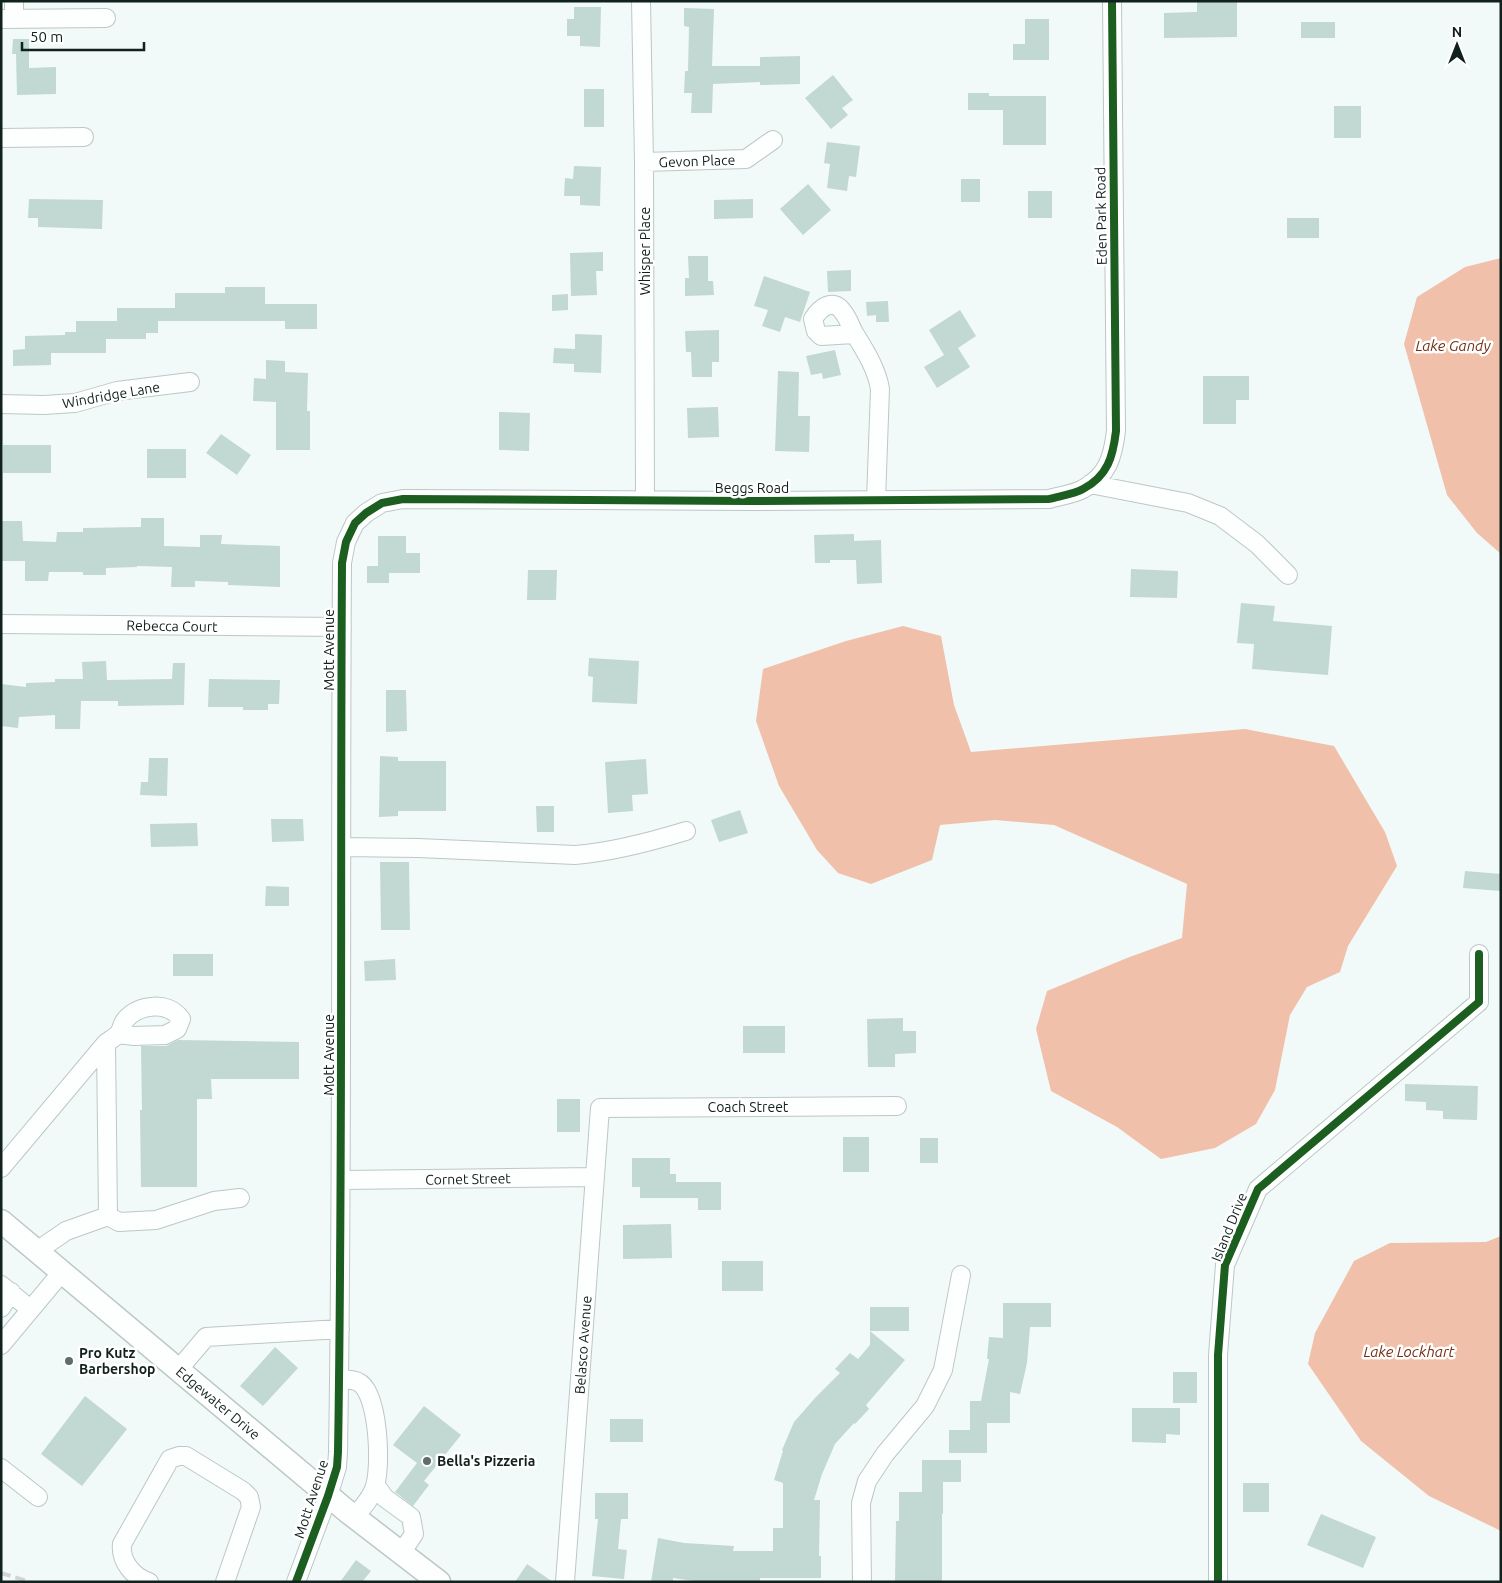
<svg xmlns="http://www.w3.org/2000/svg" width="1502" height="1583" font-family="Ubuntu,sans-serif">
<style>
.water{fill:#f0c0ab}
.building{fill:#c2d8d2}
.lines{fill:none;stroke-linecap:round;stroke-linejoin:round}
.minor-casing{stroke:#bcc8c5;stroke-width:20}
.major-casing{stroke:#bcc8c5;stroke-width:25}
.minor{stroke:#fdfefe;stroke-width:18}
.major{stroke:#fdfefe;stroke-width:22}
.rail{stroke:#d1d4d3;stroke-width:4;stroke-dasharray:10 5;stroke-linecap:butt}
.cycleway-casing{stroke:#fff;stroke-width:11}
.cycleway{stroke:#1b5e20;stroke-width:8}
.poi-dot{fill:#5f6d6a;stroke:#fff;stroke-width:2}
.labels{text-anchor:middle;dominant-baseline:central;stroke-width:5;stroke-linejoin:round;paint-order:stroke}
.street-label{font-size:14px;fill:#11211d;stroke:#fff}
.poi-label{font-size:14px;font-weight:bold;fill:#11211d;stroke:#fff;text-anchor:start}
.water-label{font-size:15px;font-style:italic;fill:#733115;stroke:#fff}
</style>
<rect width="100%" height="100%" fill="#f1faf8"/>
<path class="water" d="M1501,258V554L1477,533L1447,495L1404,344L1417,297L1465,267Z
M903,626L941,636L954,705L971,752L1245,729L1334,746L1385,832L1397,866L1348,946L1340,972L1307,987L1290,1015L1275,1090L1256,1124L1215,1148L1161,1159L1117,1127L1051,1091L1036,1029L1047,991L1127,958L1182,938L1187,884L1054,825L995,820L940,825L932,860L871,884L838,873L817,850L779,786L756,721L763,669L846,641Z
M1501,1236V1531L1429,1496L1361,1441L1308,1364L1315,1333L1354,1261L1390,1243L1486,1242Z"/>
<path class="building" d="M1197,1H1237V37L1164,38V13L1197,12Z
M574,7H601L600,47L580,46V36H567V19H574Z
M684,8L714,9L712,66H760V57L800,56V84L760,85V82L713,84L712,113H691L692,93H684L685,71H688L689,27L684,26Z
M1025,19H1049V60H1013V44H1025Z
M1301,22H1335V38H1301Z
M13,39H29V68L56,67V94L17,95L16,54H12Z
M833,75L853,100L842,108L848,115L831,129L805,98Z
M584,89H604V127H584Z
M968,93H989V96H1046V145H1003V110H968Z
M1334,106H1361V138H1334Z
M827,142L860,146L856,177L849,176L847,191L827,188L830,164L824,163Z
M574,166L601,167L600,206L580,205V196H564L565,178L573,179Z
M961,179H980V202H961Z
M808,184L831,210L803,235L780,209Z
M1028,191H1052V218H1028Z
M29,199L103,200L102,229L38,227V218H28Z
M753,199V218L714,219V200Z
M1287,218H1319V238H1287Z
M603,252V271H596L597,295L571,296L570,253Z
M688,256H708V281H713L714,295L685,296V278H689Z
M851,270V291L828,292L827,271Z
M764,276L810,292L800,322L785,317L780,332L762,326L768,310L754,306Z
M225,287H265V304H317V329H285V321H158V333H146V339H106V353H51V365L13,366V350L25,349V336L65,335V332H76V321H117V308H175V293H225Z
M568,294V310L552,311V295Z
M888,301L889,322H876V315L867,316L866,302Z
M960,310L976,336L958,348L970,367L937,388L924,367L944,355L929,330Z
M719,330V362H712V377H692L691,352H686L685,331Z
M575,334L602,335L601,373L574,372V364L553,363L554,348L575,349Z
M835,350L841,375L823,379L822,373L811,375L806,356Z
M266,360L285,361V372L308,373L307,411H310V450H276V402L253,401L254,378L266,379Z
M778,371L799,372L798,416H810L809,452L775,451Z
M1203,376H1249V400H1236V424H1203Z
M718,407L719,437L688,438L687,408Z
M499,412L530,413L529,451L499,450Z
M221,434L251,455L237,475L206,453Z
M3,445H51V473H3Z
M147,449H186V478H147Z
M141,518H164V546L200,547V535H222L221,544L280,546V587L228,585V582L195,581V587H171L172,567L137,566V567L106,568V575H83V572H49L48,581H25V561H1V521H22L23,541L56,542L57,532H83V528L141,527Z
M854,534V541L881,540L882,583L857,584L856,560H830V563H815L814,535Z
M378,536H406V553H420V573H389V583H367V566H378Z
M1131,569L1178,571L1177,598L1130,597Z
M528,570H557L556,600H527Z
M1241,603L1275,606L1273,621L1332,626L1328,675L1252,669L1254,644L1237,643Z
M589,658L639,661L637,704L592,702L593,677L588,676Z
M106,661L107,680L172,679L173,663H185L184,705L118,706V701H81L80,729H55V715L19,717L18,728L1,726V684L26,687V683L55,682V679H83L82,662Z
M209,679L280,680L279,704H268V710H243V707H208Z
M386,690H406L407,731L386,732Z
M380,756L398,757V761H446V811H398V816L379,817Z
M149,758H168L167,796L140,795L141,782H148Z
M646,759L648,794L632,795L633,811L608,813L605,762Z
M536,806H554V832H537Z
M740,810L748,833L719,842L711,820Z
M271,819H303L304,841L272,842Z
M197,823L198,846L151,847L150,824Z
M380,862H409L410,930H381Z
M1465,871L1501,874V891L1463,888Z
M266,886L289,887V906H265Z
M173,954H213V976H173Z
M395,959L396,980L365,981L364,961Z
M903,1018V1031H916V1053L895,1054V1067H868L867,1019Z
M743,1026H785V1053H743Z
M178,1040L299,1042V1079H211L212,1099H197V1187H141L140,1110H142L141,1046H166Z
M1405,1084L1478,1086L1477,1120L1443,1119V1111L1426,1110V1102L1405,1101Z
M557,1099H580V1132H557Z
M843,1137H869V1172H843Z
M920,1138H938V1163H920Z
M632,1158H670V1174H676V1182H721V1210H698V1198H640V1187H632Z
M671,1224L672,1258L623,1259V1225Z
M722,1261H763V1291H722Z
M1003,1303H1051V1327H1030L1027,1363L1020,1394L1010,1392V1423H987V1453H949V1430H970V1401H981L989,1359H987L989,1337L1003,1338Z
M870,1307H909V1331H870Z
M870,1331L905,1360L866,1405L869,1409L855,1424L854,1423L835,1444L822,1474L814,1500H820L819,1556H821V1578H760V1582H701L673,1578V1582H651L658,1538L684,1543L734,1546L733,1551H773V1528H783V1483L774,1480L783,1451L782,1450L794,1422L815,1398L840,1373L835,1369L850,1353L858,1359L870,1345Z
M275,1347L298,1368L263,1406L240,1386Z
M1173,1372H1197V1403H1173Z
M85,1396L127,1429L82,1486L41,1454Z
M424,1406L461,1435L424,1481L429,1485L413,1506L395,1492L417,1463L393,1445Z
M1132,1408H1180V1435L1166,1434V1443L1132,1442Z
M610,1419H643V1442H610Z
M922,1460H961V1482H943V1514H942V1582H895L896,1521H899V1492H922Z
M1243,1483H1269V1512H1243Z
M595,1493H628V1519H621L618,1549L627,1550L624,1579L592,1576L598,1519H595Z
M1321,1514L1376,1537L1363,1568L1307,1545Z
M356,1560L371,1571L362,1582H340Z
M527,1564L553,1582H515Z"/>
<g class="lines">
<defs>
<path id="minor" d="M14,1V19
M641,1L644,162L645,500
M1,19L106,18
M1,138L84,137
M644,162L746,159L773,140
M854,334L821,336L816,331L813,319C820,308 833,297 843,312C849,319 851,329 856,336C866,352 877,370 880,389L876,500
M1,404L44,405L75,403L117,391L190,382
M1090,484L1188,503L1220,516L1257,544L1288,575
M1,624L342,627
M341,847L418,848L575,855C613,852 650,842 686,831
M106,1043C110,1040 116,1037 119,1033C122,1029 122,1023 126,1019C140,1004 168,1001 181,1019L177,1029L165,1035L134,1036L118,1034
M1,1168L106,1043L108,1216L66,1231L37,1251
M342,1180L595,1177
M108,1216L119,1222L156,1220L214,1201L240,1198
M1,1285L30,1309
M1,1308L11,1292
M1,1345L62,1272
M178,1370L206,1337L340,1329
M339,1379C345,1380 353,1379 358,1382C379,1391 382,1470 374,1489C370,1500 362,1508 354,1517
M1,1468L38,1497
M376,1486L385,1498L411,1517L414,1534L401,1553
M149,1582C133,1577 120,1561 122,1544L170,1459L179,1456H186L243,1491L249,1497L251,1507L225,1582
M296,1582L328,1496L337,1467L338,1452C343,1155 340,859 342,563L346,542L355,523L366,513L382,503L403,499L747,501L1049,499C1060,496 1074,494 1083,489C1108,476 1113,456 1116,431L1112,1
M565,1582L600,1108L897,1106
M862,1582L861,1503L867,1481L885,1454L925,1406L943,1370L961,1275
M1218,1582V1355L1225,1265L1258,1189L1479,1002V954"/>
<path id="major" d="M1,1221L348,1512L439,1582"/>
</defs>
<use href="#minor" class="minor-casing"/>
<use href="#major" class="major-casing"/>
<use href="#minor" class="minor"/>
<use href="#major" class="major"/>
<path class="rail" d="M1,1573L30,1582"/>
<defs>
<path id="cycleway" d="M296,1582L328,1496L337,1467L338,1452C343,1155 340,859 342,563L346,542L355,523L366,513L382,503L403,499L747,501L1049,499C1060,496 1074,494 1083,489C1108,476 1113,456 1116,431L1112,1
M1218,1582V1355L1225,1265L1258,1189L1479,1002V954"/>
</defs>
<use href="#cycleway" class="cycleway-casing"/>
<use href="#cycleway" class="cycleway"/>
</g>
<g class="poi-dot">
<circle cx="69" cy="1361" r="5"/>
<circle cx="427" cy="1461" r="5"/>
</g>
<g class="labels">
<g class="street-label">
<text transform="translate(697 161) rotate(-2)">Gevon Place</text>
<text transform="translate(1101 216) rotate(-91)">Eden Park Road</text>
<text transform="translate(645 251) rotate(-90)">Whisper Place</text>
<text transform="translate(111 395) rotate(-10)">Windridge Lane</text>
<text x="752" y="488">Beggs Road</text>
<text transform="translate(172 626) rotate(1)">Rebecca Court</text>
<text transform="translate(329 650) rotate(-90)">Mott Avenue</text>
<text transform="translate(329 1055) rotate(-90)">Mott Avenue</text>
<text x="748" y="1107">Coach Street</text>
<text transform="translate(468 1179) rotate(-1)">Cornet Street</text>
<text transform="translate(1229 1227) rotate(-68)">Island Drive</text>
<text transform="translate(583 1345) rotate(-86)">Belasco Avenue</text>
<text transform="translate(218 1403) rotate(40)">Edgewater Drive</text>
<text transform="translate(311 1499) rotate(-72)">Mott Avenue</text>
</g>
<g class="poi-label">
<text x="79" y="1353">Pro Kutz<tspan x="79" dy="16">Barbershop</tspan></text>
<text x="437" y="1461">Bella's Pizzeria</text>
</g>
<g class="water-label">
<text x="1453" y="345">Lake Gandy</text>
<text x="1409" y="1351">Lake Lockhart</text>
</g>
</g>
<rect width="1502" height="1583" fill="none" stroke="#11211d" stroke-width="5"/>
<g transform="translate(1457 45)" stroke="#ffffff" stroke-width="4" paint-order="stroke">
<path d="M0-4L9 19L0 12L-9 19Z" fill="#11211d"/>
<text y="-8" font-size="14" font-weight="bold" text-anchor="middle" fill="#11211d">N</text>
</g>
<path d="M22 42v8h122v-8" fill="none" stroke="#11211d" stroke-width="2.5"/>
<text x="30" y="42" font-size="15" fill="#11211d" stroke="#ffffff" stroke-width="4" paint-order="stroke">50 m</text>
</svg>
